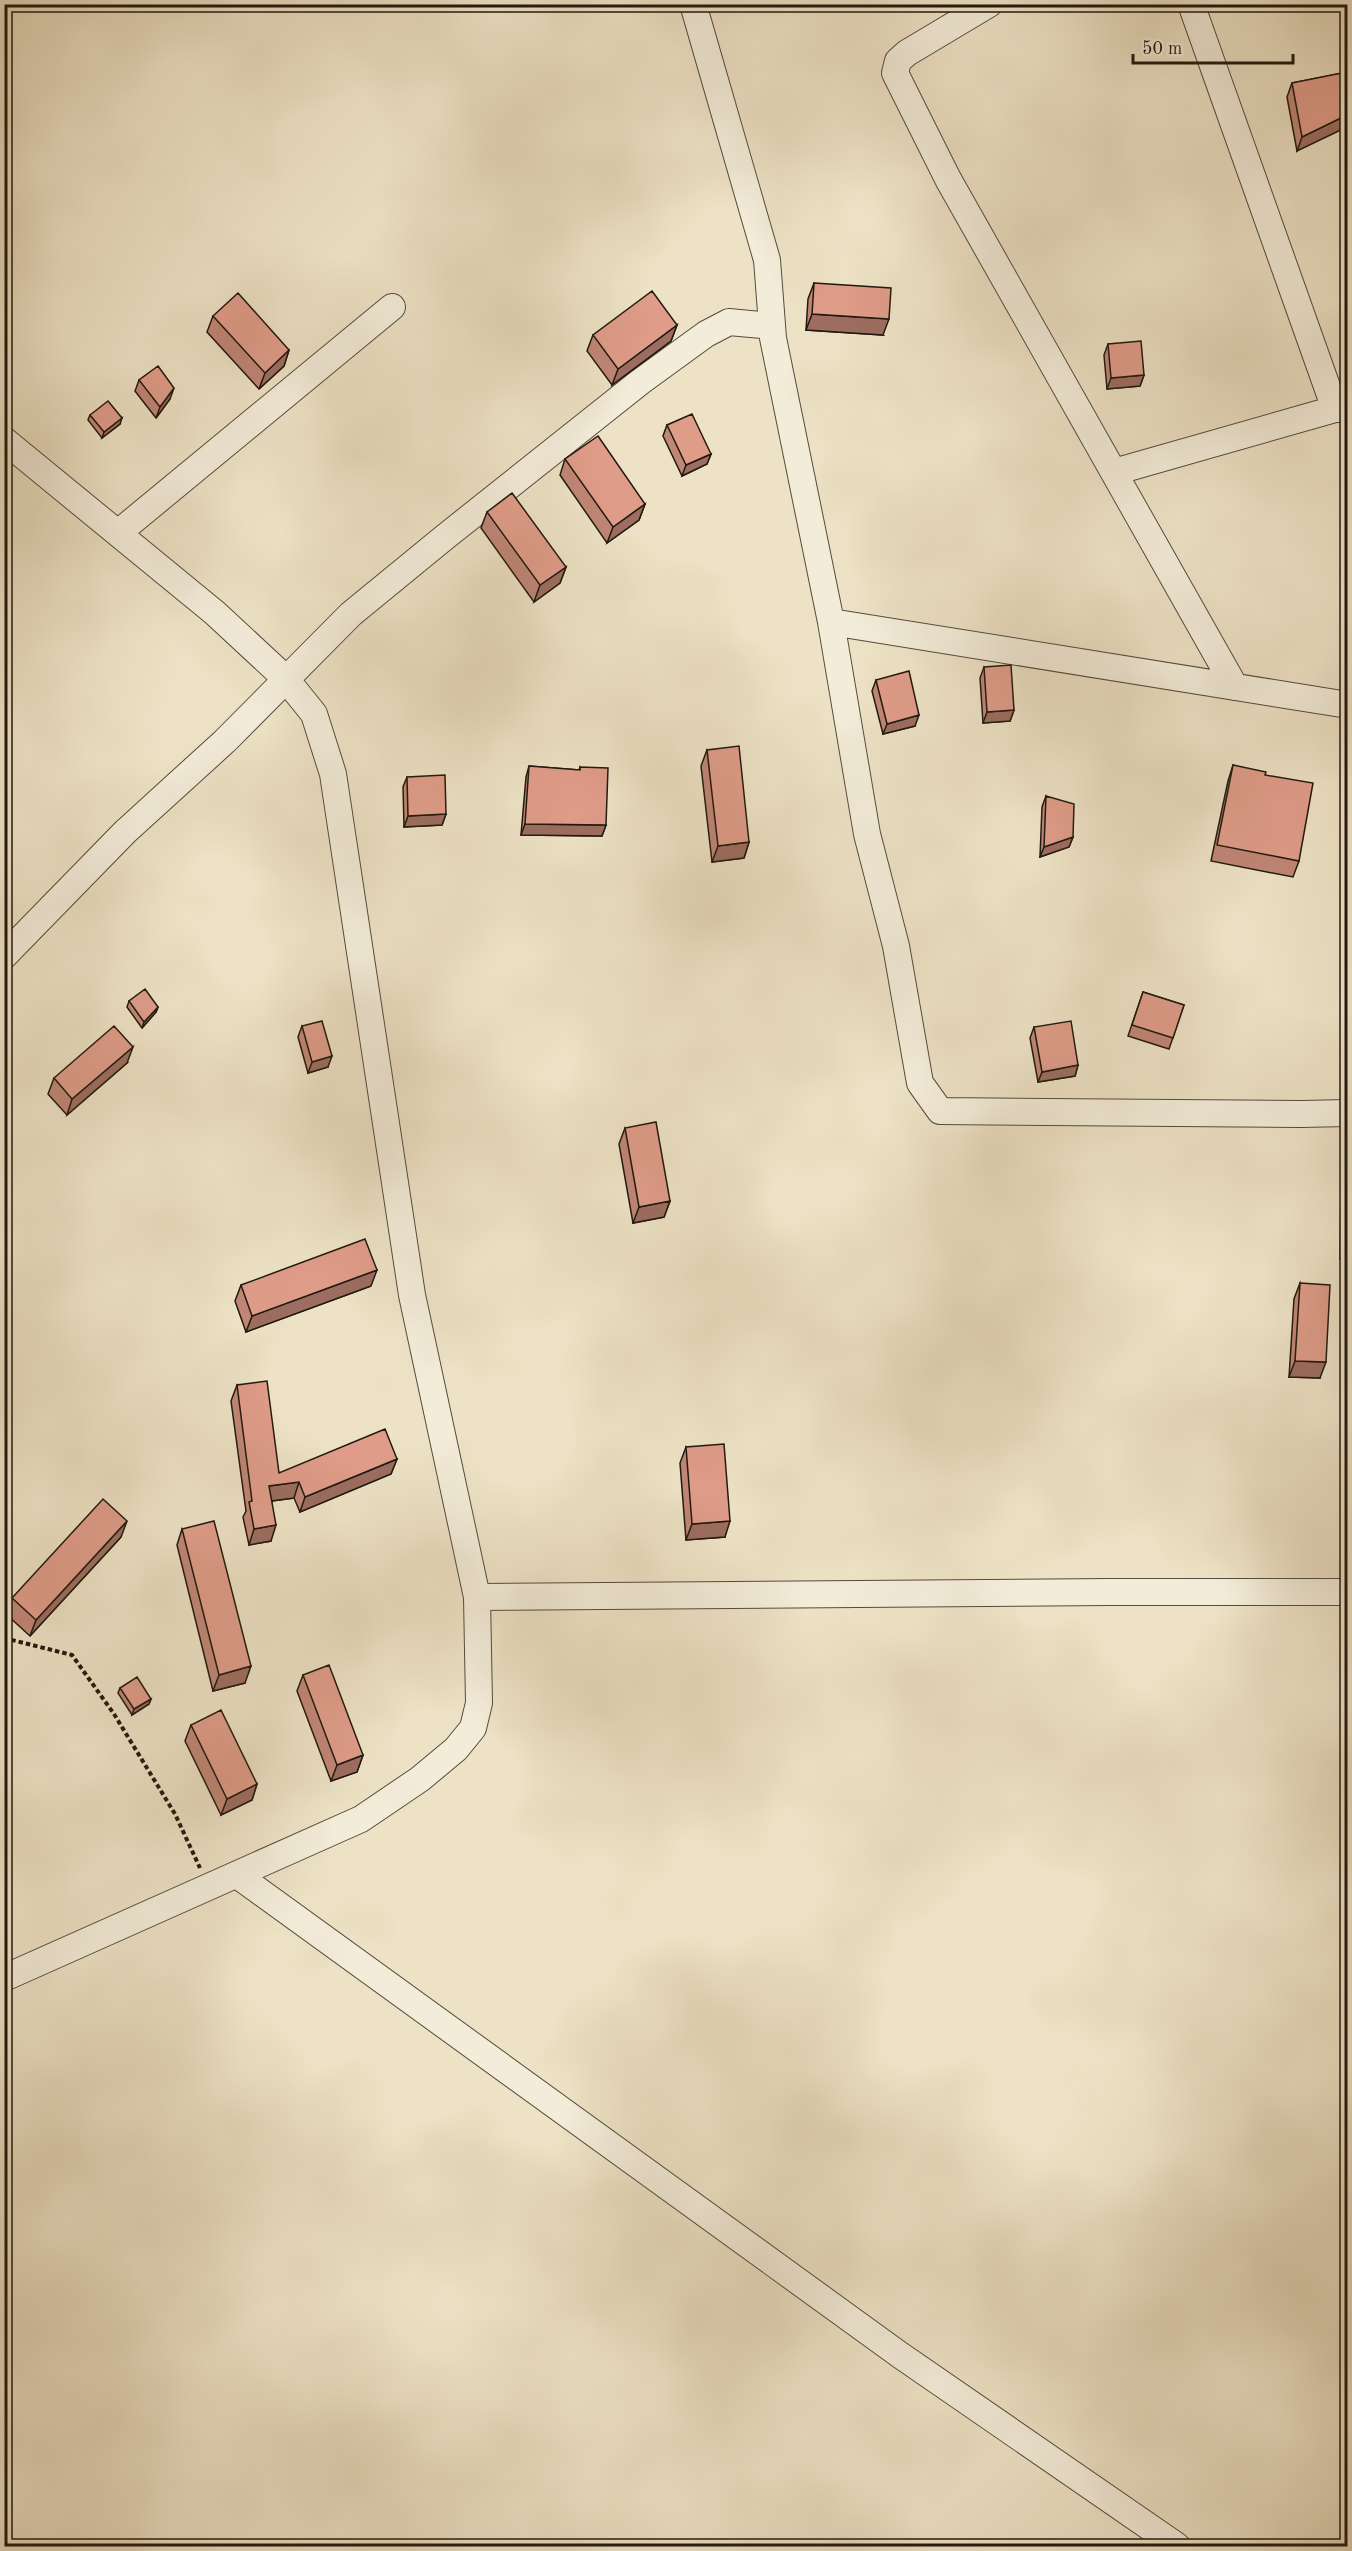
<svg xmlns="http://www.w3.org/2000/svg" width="1352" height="2551" font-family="'Old Standard TT',serif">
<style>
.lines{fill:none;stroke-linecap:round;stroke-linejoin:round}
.minor-casing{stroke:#544b3c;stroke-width:28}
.path{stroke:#21190f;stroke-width:4;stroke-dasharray:4.5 3;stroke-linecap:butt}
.minor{stroke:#f3ecd9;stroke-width:26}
.wall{fill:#c08676;stroke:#21190f;stroke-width:1.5}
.shaded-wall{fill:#9c6d60;stroke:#21190f;stroke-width:1.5}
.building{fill:#df9c89;stroke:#21190f;stroke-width:1.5}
</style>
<rect width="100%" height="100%" fill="#ede2c5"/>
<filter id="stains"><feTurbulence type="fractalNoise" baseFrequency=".00333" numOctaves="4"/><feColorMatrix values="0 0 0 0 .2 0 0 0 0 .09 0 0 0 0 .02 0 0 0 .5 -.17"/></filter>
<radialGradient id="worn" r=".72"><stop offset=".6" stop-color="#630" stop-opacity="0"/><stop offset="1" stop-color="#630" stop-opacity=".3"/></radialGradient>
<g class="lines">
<defs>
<path id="minor" d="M693,4L767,260L773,338L831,622L1348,705
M989,4L907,53L898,61L895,73L948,179L1235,687
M1191,4L1335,409
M4,440L215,613L285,678L314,714L333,774L412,1295L477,1597L479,1703L473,1728L456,1749L420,1779L361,1819L4,1978
M1114,472L1335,409H1348
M118,533L392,307
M831,622L867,834L896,946L920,1083L940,1111L1301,1114L1348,1113
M4,956L125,832L225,741L351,614L445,537L640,382L706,334L729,322L772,326
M477,1597L1110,1592H1348
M237,1875L900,2355L1177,2546"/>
</defs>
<use href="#minor" class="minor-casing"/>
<path class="path" d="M4,1638L72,1655L114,1714L175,1814L200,1868"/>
<use href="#minor" class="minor"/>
</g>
<path class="wall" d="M1347,72L1297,151L1287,97L1292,83Z
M814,283L883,335L806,330L808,299Z
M213,316L289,350L284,366L259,389L207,332Z
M677,325L671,341L612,385L587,351L593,335Z
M1108,344L1144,375L1140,386L1107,389L1104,355Z
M139,380L170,399L156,418L135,391Z
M90,415L120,424L102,438L88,420Z
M667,425L711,454L707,464L682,476L663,436Z
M565,459L645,504L639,520L607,543L560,475Z
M487,512L566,567L560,583L534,602L481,528Z
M984,667L1014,710L1010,721L983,723L980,678Z
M876,680L915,726L883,734L872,691Z
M707,750L749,842L744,858L712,862L701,766Z
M1233,765L1265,775L1299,861L1293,877L1211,861L1228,781Z
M529,766L579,770L580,767L606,825L602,836L521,835L526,777Z
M407,777L446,814L442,825L404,827L403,787Z
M1046,796L1073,837L1069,847L1040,857L1042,807Z
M1143,992L1184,1005L1169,1049L1128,1036Z
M129,1001L158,1007L156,1012L142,1028L127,1007Z
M302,1026L328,1067L308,1073L298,1037Z
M1034,1027L1078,1065L1075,1076L1038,1082L1030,1038Z
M127,1063L67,1115L48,1094L54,1078Z
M625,1128L670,1201L664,1217L633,1223L619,1144Z
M1345,1178L1347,1259H1340L1341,1189Z
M1300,1283L1320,1378L1289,1377L1294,1299Z
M241,1285L371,1286L246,1332L235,1301Z
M237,1385L279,1473L397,1459L391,1474L300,1512L294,1498L272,1501L271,1541L249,1545L243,1517L246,1511L231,1401Z
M686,1447L725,1537L686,1540L680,1463Z
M182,1529L245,1683L213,1691L177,1545Z
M121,1537L30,1636L6,1614L12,1598Z
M303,1675L363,1755L357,1772L331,1781L297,1691Z
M120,1688L151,1699L149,1704L132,1715L118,1693Z
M191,1725L257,1784L252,1800L221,1815L185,1741Z"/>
<path class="shaded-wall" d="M1347,115V127L1297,151L1302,137Z
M812,314L889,319L883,335L806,330Z
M677,325L671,341L612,385L618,369Z
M289,350L284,366L259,389L265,373Z
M1144,375L1140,386L1107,389L1111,378Z
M174,388L170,399L156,418L160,407Z
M122,418L120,424L102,438L104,432Z
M711,454L707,464L682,476L686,465Z
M645,504L639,520L607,543L613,527Z
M566,567L560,583L534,602L540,585Z
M1014,710L1010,721L983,723L987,712Z
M919,715L915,726L883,734L887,724Z
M446,814L442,825L404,827L408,816Z
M525,824L606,825L602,836L521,835Z
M1073,837L1069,847L1040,857L1044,847Z
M749,842L744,858L712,862L718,846Z
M158,1007L156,1012L142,1028L144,1022Z
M133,1047L127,1063L67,1115L72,1099Z
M332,1056L328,1067L308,1073L312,1062Z
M1078,1065L1075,1076L1038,1082L1042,1072Z
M670,1201L664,1217L633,1223L639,1207Z
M1344,1249H1347V1259H1340Z
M377,1270L371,1286L246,1332L252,1316Z
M1295,1361L1326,1362L1320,1378L1289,1377Z
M397,1459L391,1474L300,1512L305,1497Z
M299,1482L294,1498L263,1502L269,1486Z
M127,1521L121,1537L30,1636L36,1620Z
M730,1521L725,1537L686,1540L692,1524Z
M276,1525L271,1541L249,1545L254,1529Z
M251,1666L245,1683L213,1691L219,1675Z
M151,1699L149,1704L132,1715L134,1709Z
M363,1755L357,1772L331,1781L337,1765Z
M257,1784L252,1800L221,1815L227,1799Z"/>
<path class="building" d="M1347,72V115L1302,137L1292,83Z
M814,283L891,288L889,319L812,314Z
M652,291L677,325L618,369L593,335Z
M238,293L289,350L265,373L213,316Z
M1141,341L1144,375L1111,378L1108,344Z
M158,366L174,388L160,407L139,380Z
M108,401L122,418L104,432L90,415Z
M692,414L711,454L686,465L667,425Z
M598,436L645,504L613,527L565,459Z
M512,493L566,567L540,585L487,512Z
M1011,665L1014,710L987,712L984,667Z
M909,671L919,715L887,724L876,680Z
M739,746L749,842L718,846L707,750Z
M1233,765L1266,772L1265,775L1313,783L1299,861L1217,845Z
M529,766L580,770V767L608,768L606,825L525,824Z
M445,775L446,814L408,816L407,777Z
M1046,796L1074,804L1073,837L1044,847Z
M145,989L158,1007L144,1022L129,1001Z
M1143,992L1184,1005L1173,1038L1132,1025Z
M322,1021L332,1056L312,1062L302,1026Z
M1071,1021L1078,1065L1042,1072L1034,1027Z
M114,1026L133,1047L72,1099L54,1078Z
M656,1122L670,1201L639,1207L625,1128Z
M1345,1178H1347V1249H1344Z
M365,1239L377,1270L252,1316L241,1285Z
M1300,1283L1330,1285L1326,1362L1295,1361Z
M267,1381L279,1473L385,1429L397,1459L305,1497L299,1482L269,1486L276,1525L254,1529L249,1502L252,1501L237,1385Z
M724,1444L730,1521L692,1524L686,1447Z
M103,1499L127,1521L36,1620L12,1598Z
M214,1521L251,1666L219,1675L182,1529Z
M329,1665L363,1755L337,1765L303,1675Z
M137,1677L151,1699L134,1709L120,1688Z
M221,1710L257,1784L227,1799L191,1725Z"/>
<rect width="1352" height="2551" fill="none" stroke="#ede2c5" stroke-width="24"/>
<rect x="6" y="6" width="1340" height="2539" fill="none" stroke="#21190f" stroke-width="3"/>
<rect x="12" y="12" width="1328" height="2527" fill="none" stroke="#21190f" stroke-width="1.5"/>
<path d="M1133 54v9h160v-9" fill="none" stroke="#21190f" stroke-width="3"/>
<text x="1142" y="54" font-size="18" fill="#21190f" stroke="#f3ecd9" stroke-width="4.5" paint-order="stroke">50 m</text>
<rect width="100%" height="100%" filter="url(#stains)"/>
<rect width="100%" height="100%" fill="url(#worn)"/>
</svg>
